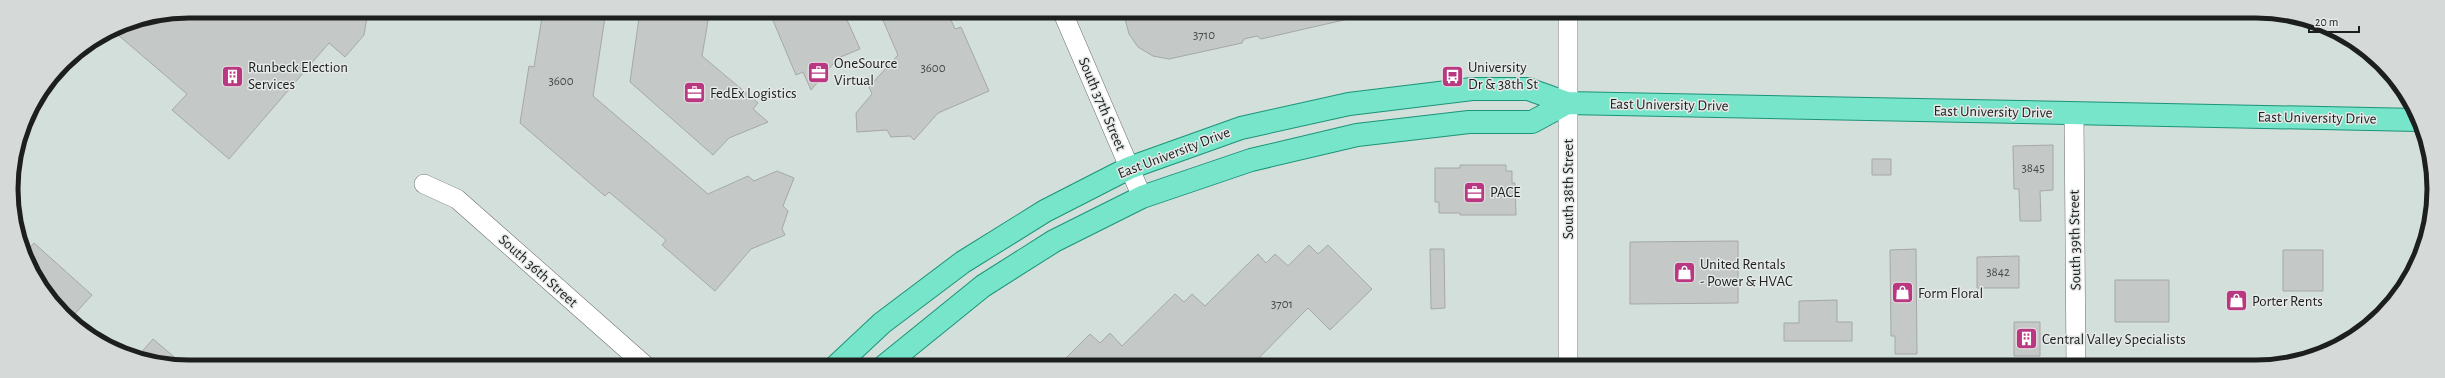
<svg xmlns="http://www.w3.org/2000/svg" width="2445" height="378" font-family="'Alegreya Sans',sans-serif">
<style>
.built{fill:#d3dfda}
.building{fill:#c4c8c6;stroke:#a5a8a7}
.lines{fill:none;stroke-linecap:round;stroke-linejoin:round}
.street-casing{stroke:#6d706f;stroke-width:20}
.primary-casing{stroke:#1b9477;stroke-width:24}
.street{stroke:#fff;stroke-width:19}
.primary{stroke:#76e5ca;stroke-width:22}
.labels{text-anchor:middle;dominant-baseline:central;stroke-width:3;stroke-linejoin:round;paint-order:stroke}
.number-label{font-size:13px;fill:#474948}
.poi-label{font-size:15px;fill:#1d1f1e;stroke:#e5e9e7;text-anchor:start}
.street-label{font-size:15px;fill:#1d1f1e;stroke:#e5e9e7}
.rim{fill:none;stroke:#1d1f1e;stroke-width:5}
</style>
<rect width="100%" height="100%" fill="#e5e9e7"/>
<path class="built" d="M189,11H2268L2335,29L2390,72L2425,132L2434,201L2420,257L2382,315L2335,349L2268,367H177L110,349L55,307L21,246L11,178L29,110L63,63L121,24Z"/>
<path class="building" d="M189,11H368L364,35L345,57L329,43L229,159L172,110L187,94L117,34L126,24Z
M543,11H606L593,96L708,194L748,176L754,181L777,171L794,178L783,206L788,211L782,229L785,235L751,249L715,291L662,245L666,240L609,192L605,196L520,123L529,66L534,67Z
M640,11H687L709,15L702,56L758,103L753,109L768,122L729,138L713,155L630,82Z
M769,11H843L860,49L838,58L811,90L803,72L796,75Z
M879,11H947L955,29L961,27L989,91L938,113L914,140L910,136L891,137L887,130L857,132L856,113L872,94L869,87L898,55Z
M1123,11H1357V17L1261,39L1257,36L1244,39L1242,43L1169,59L1153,56L1138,47L1129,34Z
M2053,145V190L2040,191L2041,221H2020L2019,189H2014L2013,146Z
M1872,159H1891V175H1872Z
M1460,165H1506V171H1512V183H1515L1516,215H1460V213H1439V202H1435V168H1460Z
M1738,241V303L1630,304V242Z
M34,243L92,295L71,318L55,307L25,254Z
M1309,245L1318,254L1328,245L1372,289L1330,330L1308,308L1250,367H1057L1090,334L1100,343L1110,333L1122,346L1175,294L1184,302L1192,294L1205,306L1258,254L1266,263L1275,254L1288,266Z
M1430,249H1444L1445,308L1431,309Z
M1916,249L1917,354H1895V336H1891L1890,250Z
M2283,250H2323V291H2283Z
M2019,256V288H1977V257Z
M2115,280H2169V322H2115Z
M1837,300V322H1852V341H1784V323H1799V301Z
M2014,322H2040V356H2014Z
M153,339L186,367H177L138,356Z"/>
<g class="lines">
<defs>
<path id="street" d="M1062,11L1142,197
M1568,11V367
M2074,113L2076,367
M424,184L457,199L647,367"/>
<path id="primary" d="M835,367L882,323L963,262L1045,211L1129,168L1241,128L1349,104L1472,89H1528L1567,103L2418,120
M883,367L983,286L1054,241L1142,197L1251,160L1357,135L1469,122H1532L1567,103"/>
</defs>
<use href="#street" class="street-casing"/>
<use href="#primary" class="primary-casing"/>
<use href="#street" class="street"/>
<use href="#primary" class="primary"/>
</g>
<defs>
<symbol id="office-square" viewBox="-11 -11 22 22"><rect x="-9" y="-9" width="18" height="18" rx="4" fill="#ba3881" stroke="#e5e9e7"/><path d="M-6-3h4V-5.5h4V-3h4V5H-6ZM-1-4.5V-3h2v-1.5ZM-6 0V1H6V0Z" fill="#fff"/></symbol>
<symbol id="building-square" viewBox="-11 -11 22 22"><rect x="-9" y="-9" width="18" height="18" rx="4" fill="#ba3881" stroke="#e5e9e7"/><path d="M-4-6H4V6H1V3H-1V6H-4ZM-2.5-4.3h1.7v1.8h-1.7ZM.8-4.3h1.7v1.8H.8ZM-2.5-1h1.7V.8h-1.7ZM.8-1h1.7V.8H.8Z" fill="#fff"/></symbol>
<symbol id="bus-square" viewBox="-11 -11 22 22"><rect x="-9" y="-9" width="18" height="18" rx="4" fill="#ba3881" stroke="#e5e9e7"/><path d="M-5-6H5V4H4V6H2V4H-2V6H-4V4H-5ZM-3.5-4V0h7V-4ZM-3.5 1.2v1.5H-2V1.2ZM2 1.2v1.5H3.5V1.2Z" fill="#fff"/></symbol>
<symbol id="shop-square" viewBox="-11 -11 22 22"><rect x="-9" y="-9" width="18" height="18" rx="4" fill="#ba3881" stroke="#e5e9e7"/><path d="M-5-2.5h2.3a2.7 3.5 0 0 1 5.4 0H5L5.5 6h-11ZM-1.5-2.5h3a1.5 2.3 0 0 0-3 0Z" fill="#fff"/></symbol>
</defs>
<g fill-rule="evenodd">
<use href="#office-square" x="806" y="60" width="25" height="25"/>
<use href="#building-square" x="220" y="64" width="25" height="25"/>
<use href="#bus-square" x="1440" y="64" width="25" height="25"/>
<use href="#office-square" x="682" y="80" width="25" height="25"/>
<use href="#office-square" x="1462" y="180" width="25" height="25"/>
<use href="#shop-square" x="1672" y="260" width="25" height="25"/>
<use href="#shop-square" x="1890" y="280" width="25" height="25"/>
<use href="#shop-square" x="2224" y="288" width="25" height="25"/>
<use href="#building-square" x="2014" y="326" width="25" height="25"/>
</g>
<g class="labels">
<g class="number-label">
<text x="1204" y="35">3710</text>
<text x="933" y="68">3600</text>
<text x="561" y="81">3600</text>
<text x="2033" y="168">3845</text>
<text x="1998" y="272">3842</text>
<text x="1282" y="304">3701</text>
</g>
<g class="poi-label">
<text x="834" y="63">OneSource<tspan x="834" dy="17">Virtual</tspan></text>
<text x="248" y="67">Runbeck Election<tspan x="248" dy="17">Services</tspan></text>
<text x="1468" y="67">University<tspan x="1468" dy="17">Dr &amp; 38th St</tspan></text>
<text x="710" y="93">FedEx Logistics</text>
<text x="1490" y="192">PACE</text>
<text x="1700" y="264">United Rentals<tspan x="1700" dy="17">- Power &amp; HVAC</tspan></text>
<text x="1918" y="293">Form Floral</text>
<text x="2252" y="301">Porter Rents</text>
<text x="2042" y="339">Central Valley Specialists</text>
</g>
<g class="street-label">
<text transform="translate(1102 104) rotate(67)">South 37th Street</text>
<text transform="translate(1669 105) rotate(1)">East University Drive</text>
<text transform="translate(1993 112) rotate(1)">East University Drive</text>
<text transform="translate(2317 118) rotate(1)">East University Drive</text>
<text transform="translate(1174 153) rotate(-21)">East University Drive</text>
<text transform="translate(1568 189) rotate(-90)">South 38th Street</text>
<text transform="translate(2075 240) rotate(-91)">South 39th Street</text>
<text transform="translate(538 271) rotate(42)">South 36th Street</text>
</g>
</g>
<path d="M0 0H2445V378H0ZM189 18H2256A171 171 0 0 1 2427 189V189A171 171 0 0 1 2256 360H189A171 171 0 0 1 18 189V189A171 171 0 0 1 189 18Z" fill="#d5d9d7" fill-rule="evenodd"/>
<path class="rim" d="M189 18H2256A171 171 0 0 1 2427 189V189A171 171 0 0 1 2256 360H189A171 171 0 0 1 18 189V189A171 171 0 0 1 189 18Z"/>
<path d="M2309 26v6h50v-6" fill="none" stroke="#1d1f1e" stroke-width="2"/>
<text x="2315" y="26" font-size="12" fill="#1d1f1e" stroke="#e5e9e7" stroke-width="3" paint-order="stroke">20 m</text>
</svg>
